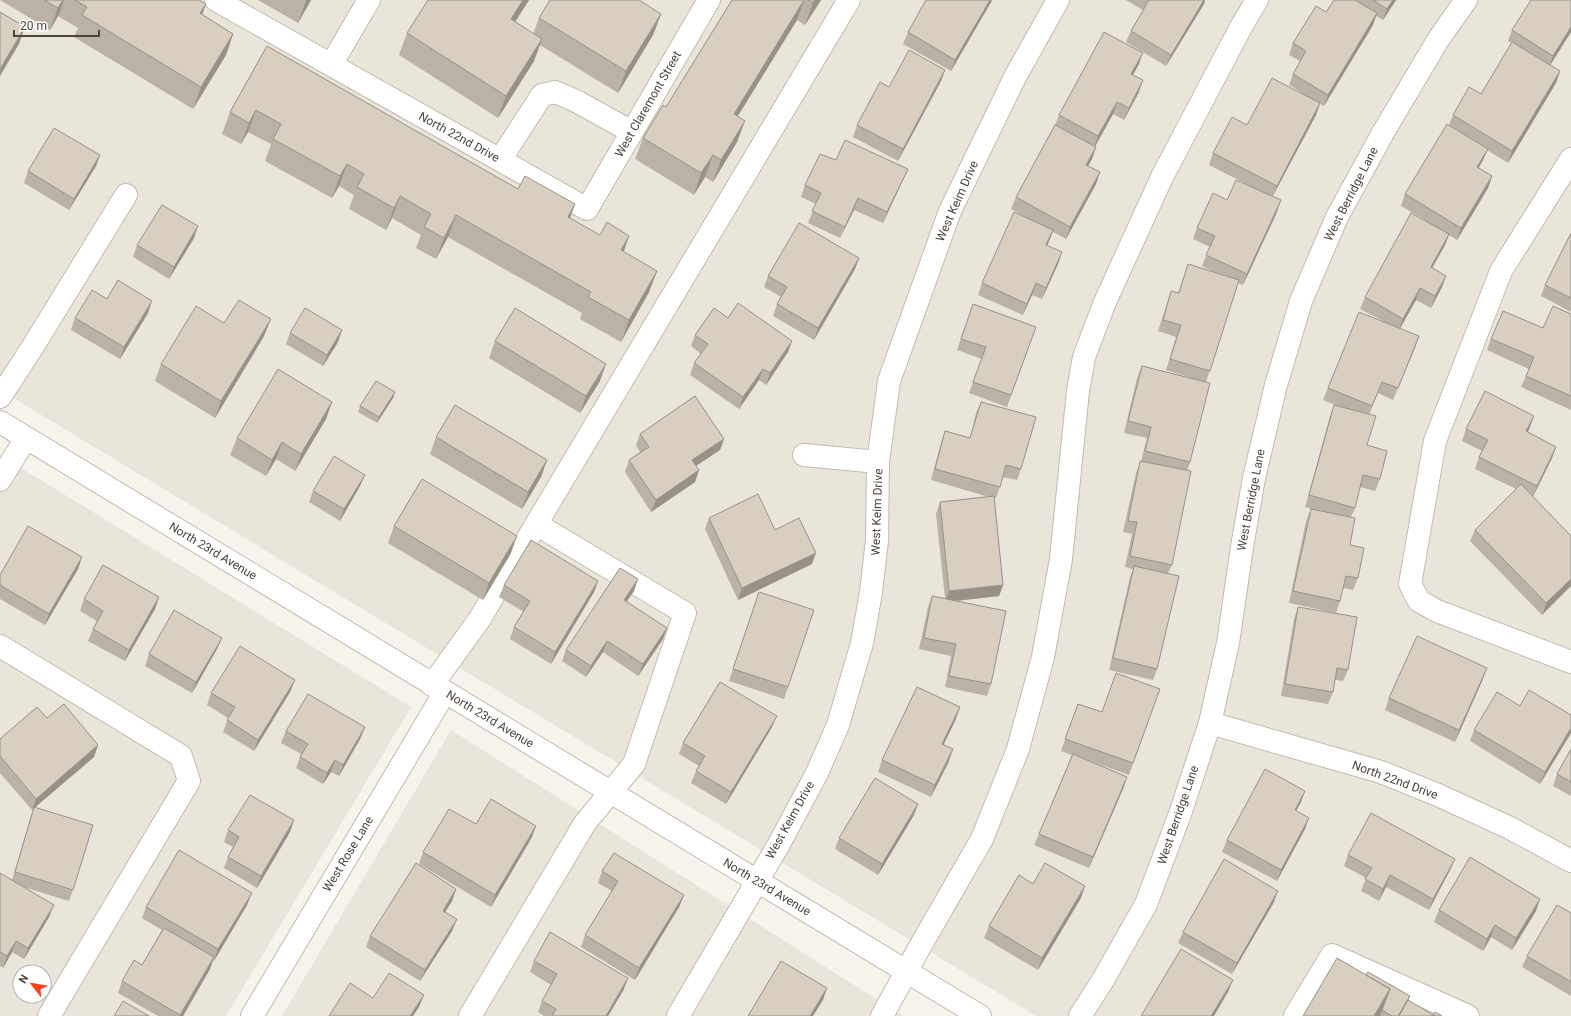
<svg xmlns="http://www.w3.org/2000/svg" width="1571" height="1016" font-family="Roboto,sans-serif">
<style>
.residential{fill:#eae5da;fill-rule:evenodd}
.lines{fill:none;stroke-linecap:round;stroke-linejoin:round}
.minor-casing{stroke:#c2bbae;stroke-width:24}
.minor{stroke:#fff;stroke-width:22}
.wall{fill:#bab2a6}
.shaded-wall{fill:#979187}
.building{fill:#d8cfc1;stroke:#979187}
.labels{text-anchor:middle;dominant-baseline:central;stroke-width:3;stroke-linejoin:round;paint-order:stroke}
.street-label{font-size:12px;fill:#4b4439;stroke:#fff}
</style>
<rect width="100%" height="100%" fill="#f6f3ec"/>
<path class="residential" d="M0,0H1571V1016H1036L0,390Z
M0,455L411,707L226,1016H0ZM20,972H44V996H20Z
M451,730L903,1016H282Z"/>
<g class="lines">
<defs>
<path id="minor" d="M216,0L587,209L709,0
M331,65L369,0
M1571,159L1501,271L1435,441L1410,584L1419,601L1437,611L1571,662
M500,160L542,95L555,92L576,101L632,132
M0,397L32,348L126,195
M0,422L980,1016
M804,455L878,462
M0,480L26,438
M0,646L181,756L189,781L49,1016
M432,685L479,620L849,0
M1210,723L1381,772L1438,795L1510,828L1571,861
M252,1016L445,692
M470,1016L585,823L634,764L685,613L536,524
M678,1016L779,844L817,773L838,725L862,643L871,592L877,540L878,462L889,381L950,211L1015,77L1058,0
M882,1016L922,943L982,839L1018,749L1043,657L1061,559L1078,391L1084,357L1105,302L1162,177L1241,27L1257,0
M1080,1016L1103,980L1146,904L1180,814L1210,723L1228,643L1242,547L1254,478L1276,385L1301,301L1337,217L1384,131L1438,40L1466,0
M1295,1016L1332,955L1468,1016"/>
</defs>
<use href="#minor" class="minor-casing"/>
<use href="#minor" class="minor"/>
</g>
<path class="wall" d="M0,0H199L206,4L202,15L233,34L226,55L193,109L74,37L78,28L58,16L50,30Z
M258,0H311L298,23Z
M428,0H529L515,22L533,34L539,18L661,14L653,35L618,93L540,45L534,61L498,118L399,55L407,33Z
M732,0H821L805,25L797,20L738,116L737,142L713,182L705,177L694,195L635,159L643,138L666,107Z
M1126,0H1205L1204,4L1166,66L1126,42L1131,31L1143,10Z
M1334,0H1396L1383,20L1376,16L1373,25L1324,106L1320,104L1316,115L1273,196L1277,212L1243,285L1238,283L1206,382L1190,462L1187,471L1172,565L1168,573L1157,669L1153,680L1109,670L1130,577L1133,569L1125,567L1132,534L1123,532L1136,473L1141,461L1147,438L1124,433L1137,378L1142,366L1198,380L1166,370L1176,337L1158,331L1171,291L1178,293L1188,264L1214,272L1202,266L1210,247L1193,239L1197,228L1227,200L1252,187L1209,165L1213,153L1247,125L1310,98L1289,85L1293,74L1300,61L1289,55L1293,43L1326,12Z
M1571,0V32L1550,65L1560,71L1556,83L1508,163L1487,150L1483,160L1479,168L1492,176L1488,188L1457,240L1449,235L1445,245L1432,268L1446,276L1442,287L1431,308L1416,300L1400,329L1419,336L1393,400L1378,393L1369,415L1367,445L1380,479L1375,491L1360,487L1355,508L1351,517L1350,545L1358,578L1353,590L1343,588L1340,601L1336,613L1289,603L1306,521L1311,509L1315,510L1305,507L1330,416L1334,405L1338,406L1323,400L1328,388L1385,322L1360,309L1365,297L1425,220L1401,206L1405,194L1449,125L1453,115L1481,94L1512,43L1508,41L1512,30Z
M992,1L951,71L903,44L908,32Z
M267,46L518,189L575,204L570,218L624,252L657,271L649,292L621,342L580,319L582,313L448,237L436,259L416,248L421,235L392,218L386,230L349,209L354,195L339,186L332,198L265,161L271,144L248,132L241,144L222,134L230,112Z
M1139,64L1133,75L1139,92L1124,120L1113,114L1095,147H1096L1092,159L1088,166L1100,172L1096,184L1066,239L1053,232L1047,246L1062,252L1058,264L1042,299L1032,295L1023,315L978,295L982,283L1031,220L1011,209L1016,197L1055,125L1059,115Z
M945,70L941,81L898,161L853,137L857,125Z
M100,155L96,166L69,210L24,183L28,171Z
M836,160L908,169L903,180L883,223L854,210L840,238L808,223L816,204L801,197L805,185Z
M1571,233V312L1541,296L1545,285Z
M194,238L169,279L133,257L137,245Z
M859,258L855,269L814,340L773,316L777,304L781,297L764,287L768,276Z
M107,299L148,313L120,359L71,330L75,318Z
M973,304L1036,327L1007,407L969,393L982,359L957,350Z
M1571,314V410L1521,387L1529,369L1487,350L1491,339L1543,328Z
M728,318L788,352L766,385L759,380L739,409L690,375L694,363L701,354L691,346L695,335Z
M224,323L264,336L215,418L155,381L161,364Z
M290,333L338,342L323,366L286,344Z
M495,341L600,381L580,413L489,358Z
M395,392L393,398L377,423L358,412L360,406Z
M332,402L326,419L295,471L276,459L266,476L230,455L237,438Z
M981,402L1021,469L1017,480L1003,477L996,498H994L1003,585L999,596L957,601L991,684L987,696L945,687L951,656L919,649L928,607L932,596L945,598L936,514L940,502L989,497L931,480L941,443L945,431L970,438L976,413Z
M1530,427L1528,432L1556,447L1552,458L1533,497L1571,536L1542,615L1470,541L1475,530L1516,489L1475,469L1479,457L1482,451L1462,441L1466,429Z
M640,434L724,439L720,450L696,466L699,470L695,482L651,512L625,472L629,460L640,452L636,445Z
M436,437L547,460L541,477L522,509L430,454Z
M360,486L340,521L309,502L313,491Z
M709,518L775,530L812,564L738,600L705,529Z
M394,526L511,553L483,600L388,543Z
M82,557L78,569L45,625L0,599V575Z
M598,581L594,592L551,664L510,639L514,627L524,612L499,597L504,585Z
M634,591L627,601L663,639L638,676L603,652L586,677L562,661L566,650Z
M759,592L788,687L784,699L729,681Z
M159,597L155,609L125,661L88,641L93,629L97,621L80,611L84,599Z
M1298,607L1348,670L1343,681L1335,680L1333,692L1328,704L1281,696L1294,619Z
M217,649L192,693L145,666L149,654Z
M1483,679L1455,742L1385,710L1389,698Z
M1160,689L1129,775L1082,758L1127,777L1123,789L1089,868L1034,845L1039,834L1072,755L1061,751L1078,704L1102,712Z
M290,692L254,751L223,732L228,718L207,705L211,693Z
M1520,706L1571,715V733L1540,784L1470,741L1474,730Z
M47,718L98,745L94,757L35,807L73,890L69,901L23,887L49,917L24,959L12,952L3,968L0,966V873L12,880L30,819L34,808L32,810L0,773V739Z
M956,719L943,745L949,761L931,797L878,772L882,760Z
M365,727L360,739L339,776L331,772L323,784L296,768L301,754L281,743L286,731Z
M772,727L726,804L691,783L696,771L699,766L679,754L683,743Z
M1571,749V796L1553,786L1557,774Z
M1301,802L1296,811L1305,829L1277,881L1222,852L1227,840Z
M914,815L878,875L835,849L839,838Z
M294,820L290,832L257,888L224,868L228,857L233,847L224,842L228,830Z
M532,837L491,907L419,864L423,852Z
M1348,855L1455,859L1450,870L1429,910L1386,887L1379,901L1361,891L1366,878L1344,866Z
M602,871L684,895L679,907L635,980L581,947L585,935L612,891L598,883Z
M1033,884L1081,898L1038,970L984,938L989,926Z
M456,889L452,901L445,912L452,931L420,981L366,947L370,936Z
M1274,902L1232,974L1178,943L1183,932Z
M247,905L214,961L213,960L210,969L183,1016H158L118,993L122,981L142,965L162,930L142,918L146,907Z
M1439,910L1536,911L1512,950L1491,937L1483,951L1434,922Z
M1571,913V996L1522,967L1527,956Z
M534,961L624,989L608,1016H544L538,1012L542,1001L551,985L530,972Z
M1366,975L1410,996L1408,1001L1433,1015L1442,1016H1303Z"/>
<path class="shaded-wall" d="M63,0H64L58,16L50,30L58,8Z
M306,0H311L298,23L306,1Z
M523,0H529L503,41L511,19Z
M804,0L797,20L726,135L734,114Z
M815,0H821L805,25L813,3Z
M990,0H992L951,71L955,60Z
M1204,0H1205L1204,4L1166,66L1171,55Z
M1393,0H1396L1383,20L1387,9Z
M206,4L198,26L200,13Z
M1377,13L1373,25L1324,106L1328,95Z
M661,14L653,35L618,93L626,71Z
M25,27L19,44L0,76V69Z
M1571,27V32L1549,67L1553,56Z
M233,34L226,55L193,109L201,87Z
M542,39L534,61L498,118L506,96Z
M1143,53L1139,64L1127,85L1131,74Z
M945,70L941,81L898,161L903,149Z
M1560,71L1556,83L1508,163L1512,151Z
M1143,80L1139,92L1124,120L1129,108Z
M1117,102L1113,114L1094,148L1098,136Z
M1320,103L1316,115L1272,197L1277,186Z
M256,110L248,132L241,144L249,123Z
M745,121L737,142L713,182L721,160Z
M1096,147L1092,159L1082,177L1086,165Z
M1488,149L1483,160L1472,179L1477,167Z
M100,155L96,166L69,210L74,199Z
M713,155L705,177L694,195L701,173Z
M347,164L339,186L332,198L340,176Z
M908,169L903,180L883,223L887,212Z
M1100,172L1096,184L1066,239L1070,227Z
M1492,176L1488,188L1457,240L1461,228Z
M400,196L392,218L386,230L394,208Z
M858,198L854,210L840,238L845,227Z
M1281,200L1277,212L1243,285L1247,274Z
M575,204L567,226L568,217Z
M456,215L448,237L436,259L444,238Z
M198,226L194,238L169,279L174,267Z
M1053,230L1049,241L1042,257L1046,245Z
M1449,234L1445,245L1426,279L1431,267Z
M629,236L622,257L621,250Z
M1062,252L1058,264L1042,299L1046,288Z
M859,258L855,269L814,340L818,328Z
M657,271L649,292L621,342L629,320Z
M1446,276L1442,287L1431,308L1435,296Z
M1036,283L1032,295L1023,315L1027,304Z
M1420,288L1416,300L1399,330L1403,319Z
M152,301L148,313L120,359L124,347Z
M271,319L264,336L215,418L221,401Z
M342,330L338,342L323,366L327,355Z
M1419,336L1415,348L1393,400L1398,388Z
M792,341L788,352L766,385L770,373Z
M606,364L600,381L580,413L586,396Z
M763,369L759,380L739,409L743,397Z
M395,392L393,398L377,423L379,417Z
M332,402L326,419L295,471L301,454Z
M1534,416L1530,427L1522,443L1526,431Z
M724,439L720,450L688,471L692,460Z
M282,442L276,459L266,476L272,460Z
M1556,447L1552,458L1532,498L1537,486Z
M547,460L541,477L522,509L528,492Z
M699,470L695,482L651,512L656,500Z
M365,475L360,486L340,521L344,509Z
M517,536L511,553L483,600L489,583Z
M816,553L812,564L738,600L742,588Z
M82,557L78,569L45,625L49,614Z
M638,579L634,591L620,611L624,600Z
M1571,579V586L1542,615L1546,603Z
M598,581L594,592L551,664L555,652Z
M1003,585L999,596L945,602L949,591Z
M159,597L155,609L125,661L129,650Z
M667,628L663,639L638,676L643,664Z
M222,638L217,649L192,693L196,682Z
M607,641L603,652L586,677L591,666Z
M1487,668L1483,679L1455,742L1459,730Z
M295,680L290,692L254,751L258,740Z
M960,707L956,719L938,756L942,744Z
M777,716L772,727L726,804L731,792Z
M365,727L360,739L339,776L343,765Z
M1571,728V733L1540,784L1545,772Z
M98,745L94,757L32,810L36,799Z
M953,749L949,761L931,797L935,785Z
M335,760L331,772L323,784L327,773Z
M1127,777L1123,789L1089,868L1093,857Z
M1305,791L1301,802L1290,822L1295,810Z
M918,804L914,815L878,875L882,864Z
M1309,818L1305,829L1277,881L1281,870Z
M294,820L290,832L257,888L261,876Z
M536,826L532,837L491,907L495,895Z
M1455,859L1450,870L1429,910L1433,899Z
M1390,875L1386,887L1379,901L1383,889Z
M1085,886L1081,898L1038,970L1042,958Z
M456,889L452,901L439,922L443,911Z
M1278,891L1274,902L1232,974L1237,963Z
M252,893L247,905L214,961L218,949Z
M684,895L679,907L635,980L639,968Z
M1540,899L1536,911L1512,950L1516,938Z
M54,905L49,917L24,959L28,948Z
M457,919L452,931L420,981L425,970Z
M1495,925L1491,937L1483,951L1487,939Z
M16,941L12,952L3,968L7,956Z
M214,957L210,969L183,1016H180Z
M628,978L624,989L608,1016H606Z
M1233,980L1228,992L1214,1016H1211Z
M827,988L823,1000L813,1016H810Z
M1390,989L1380,1016H1374Z
M424,995L419,1007L413,1016H410Z
M1410,996L1407,1002L1399,1016H1398Z"/>
<path class="building" d="M44,0H63L58,8Z
M75,0H199L206,4L200,13L233,34L201,87L82,15L87,7Z
M428,0H523L511,19L542,39L506,96L407,33Z
M550,0H639L661,14L626,71L539,18Z
M732,0H804L734,114L745,121L721,160L713,155L701,173L643,138L663,105L666,107Z
M808,0H815L813,3Z
M926,0H990L955,60L908,32Z
M1149,0H1204L1171,55L1131,31Z
M1334,0H1355L1377,13L1328,95L1293,74L1306,51L1293,43L1316,6L1326,12Z
M1373,0H1393L1387,9Z
M1531,0H1571V27L1553,56L1512,30Z
M0,12L25,27L0,69Z
M1104,32L1143,53L1131,74L1143,80L1129,108L1117,102L1098,136L1059,115Z
M1512,42L1560,71L1512,151L1453,115L1469,87L1481,94Z
M267,46L518,189L525,176L575,204L568,217L600,235L607,222L629,236L621,250L657,271L629,320L588,297L591,292L456,215L444,238L424,227L431,214L400,196L394,208L357,187L364,174L347,164L340,176L273,139L281,124L256,110L249,123L230,112Z
M909,50L945,70L903,149L857,125L880,82L889,87Z
M1272,78L1320,103L1277,186L1213,153L1232,117L1247,125Z
M1447,124L1488,149L1477,167L1492,176L1461,228L1405,194Z
M1055,125L1096,147L1086,165L1100,172L1070,227L1016,197Z
M54,128L100,155L74,199L28,171Z
M845,140L908,169L887,212L858,198L845,227L812,211L821,193L805,185L820,154L836,160Z
M1236,180L1281,200L1247,274L1206,255L1215,236L1197,228L1213,193L1227,200Z
M162,205L198,226L174,267L137,245Z
M1014,212L1053,230L1046,245L1062,252L1046,288L1036,283L1027,304L982,283Z
M1411,213L1449,234L1431,267L1446,276L1435,296L1420,288L1403,319L1365,297Z
M799,223L859,258L818,328L777,304L787,287L768,276Z
M1571,233V298L1545,285Z
M1188,264L1239,280L1210,371L1170,359L1181,325L1163,320L1171,291L1179,293Z
M118,280L152,301L124,347L75,318L92,290L107,299Z
M239,300L271,319L221,401L161,364L196,306L224,323Z
M738,303L792,341L770,373L763,369L743,397L694,363L708,344L695,335L714,308L728,318Z
M973,304L1036,327L1011,395L973,382L986,347L961,339Z
M1553,306L1571,314V396L1526,376L1534,357L1491,339L1503,311L1543,328Z
M305,308L342,330L327,355L290,333Z
M515,308L606,364L586,396L495,341Z
M1359,312L1419,336L1398,388L1382,382L1372,406L1328,388Z
M1142,366L1210,383L1190,462L1145,451L1151,427L1128,421Z
M278,369L332,402L301,454L282,442L272,460L237,438Z
M376,381L395,392L379,417L360,406Z
M1485,391L1534,416L1526,431L1556,447L1537,486L1479,457L1488,440L1466,429Z
M695,396L724,439L692,460L699,470L656,500L629,460L649,447L640,434Z
M981,402L1036,417L1021,469L1006,465L1000,487L935,469L945,431L970,438Z
M455,405L547,460L528,492L436,437Z
M1334,405L1376,416L1367,445L1387,451L1380,479L1363,475L1355,508L1309,495Z
M334,456L365,475L344,509L313,491Z
M1140,461L1191,471L1172,565L1130,556L1137,522L1128,521Z
M422,479L517,536L489,583L394,526Z
M1521,484L1571,536V579L1546,603L1475,530Z
M758,494L775,530L799,518L816,553L742,588L709,518Z
M994,496L1003,585L949,591L940,502Z
M1311,509L1355,518L1350,545L1364,548L1358,578L1346,576L1340,601L1293,591Z
M28,526L82,557L49,614L0,585V575Z
M531,540L598,581L555,652L514,627L530,601L504,585Z
M103,565L159,597L129,650L93,629L103,611L84,599Z
M1134,566L1179,576L1157,669L1113,658Z
M620,568L638,579L624,600L667,628L643,664L607,641L591,666L566,650Z
M759,592L814,610L788,687L733,669Z
M932,596L1006,611L991,684L949,676L956,644L924,638Z
M1298,607L1357,617L1348,670L1337,668L1333,692L1285,684Z
M174,610L222,638L196,682L149,654Z
M1417,636L1487,668L1459,730L1389,698Z
M240,646L295,680L258,740L227,720L235,707L211,693Z
M1116,673L1160,689L1133,763L1065,739L1078,704L1102,712Z
M720,682L777,716L731,792L696,771L705,756L683,743Z
M917,687L960,707L942,744L953,749L935,785L882,760Z
M1529,690L1571,715V728L1545,772L1474,730L1497,692L1520,706Z
M308,694L365,727L343,765L335,760L327,773L300,757L308,744L286,731Z
M64,704L98,745L36,799L0,756V739L37,707L47,718Z
M1571,749V782L1557,774Z
M1073,754L1127,777L1093,857L1039,834Z
M1265,769L1305,791L1295,810L1309,818L1281,870L1227,840Z
M875,778L918,804L882,864L839,838Z
M250,795L294,820L261,876L228,857L239,837L228,830Z
M491,799L536,826L495,895L423,852L449,809L476,824Z
M34,807L93,825L73,890L15,872Z
M1371,813L1455,859L1433,899L1390,875L1383,889L1365,879L1372,868L1348,855Z
M179,850L252,893L218,949L146,907Z
M614,853L684,895L639,968L585,935L618,881L602,871Z
M1470,857L1540,899L1516,938L1495,925L1487,939L1439,910Z
M1224,859L1278,891L1237,963L1183,932Z
M416,863L456,889L443,911L457,919L425,970L370,936Z
M1045,863L1085,886L1042,958L989,926L1019,875L1033,884Z
M0,873L54,905L28,948L16,941L7,956L0,952Z
M1557,905L1571,913V982L1527,956Z
M164,928L214,957L180,1015L122,981L134,960L142,965Z
M550,932L628,978L606,1016H552L556,1009L542,1001L557,974L534,961Z
M1181,949L1233,980L1211,1016H1141Z
M1337,958L1390,989L1374,1016H1303Z
M781,961L827,988L810,1016H748Z
M1368,972L1410,996L1398,1016H1392L1382,1010L1390,989L1366,975Z
M389,973L424,995L410,1016H329L350,983L373,998Z
M1408,1000L1435,1016H1399Z
M123,1001L149,1016H114Z
M1435,1012L1442,1016H1435L1433,1015Z"/>
<g class="labels">
<g class="street-label">
<text transform="translate(648 104) rotate(-60)">West Claremont Street</text>
<text transform="translate(459 137) rotate(29)">North 22nd Drive</text>
<text transform="translate(1351 194) rotate(-63)">West Berridge Lane</text>
<text transform="translate(957 201) rotate(-66)">West Keim Drive</text>
<text transform="translate(1251 500) rotate(-79)">West Berridge Lane</text>
<text transform="translate(877 512) rotate(-88)">West Keim Drive</text>
<text transform="translate(213 551) rotate(31)">North 23rd Avenue</text>
<text transform="translate(490 719) rotate(31)">North 23rd Avenue</text>
<text transform="translate(1395 780) rotate(20)">North 22nd Drive</text>
<text transform="translate(1178 815) rotate(-71)">West Berridge Lane</text>
<text transform="translate(790 820) rotate(-61)">West Keim Drive</text>
<text transform="translate(348 854) rotate(-59)">West Rose Lane</text>
<text transform="translate(767 887) rotate(31)">North 23rd Avenue</text>
</g>
</g>
<g transform="translate(32 984) rotate(301)"><circle r="19" fill="#ffffff" stroke="#b7b4b0"/>
<path d="M0-3L7 15L0 10L-7 15Z" fill="#fc3f1d"/>
<text y="-6" font-size="11" font-weight="bold" text-anchor="middle" fill="#4b4439">N</text>
</g>
<path d="M14 30v6h85v-6" fill="none" stroke="#4b4439" stroke-width="2"/>
<text x="20" y="30" font-size="12" fill="#4b4439" stroke="#ffffff" stroke-width="3" paint-order="stroke">20 m</text>
</svg>
